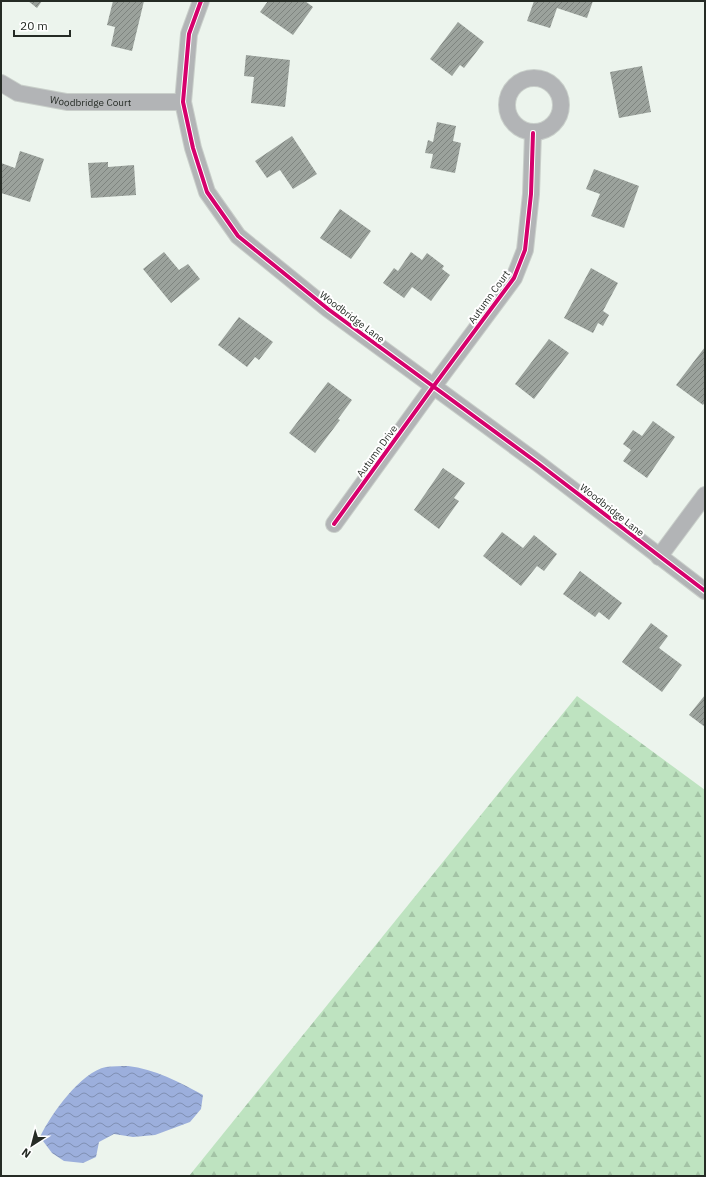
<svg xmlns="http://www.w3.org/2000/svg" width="706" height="1177" font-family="'IBM Plex Sans',sans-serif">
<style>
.forest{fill:url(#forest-firs)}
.water{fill:url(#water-waves)}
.building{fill:url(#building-hatch)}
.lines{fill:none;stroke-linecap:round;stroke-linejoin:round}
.street-casing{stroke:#c9cfca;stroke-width:18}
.street{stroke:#b2b4b6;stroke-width:16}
.cycleway-casing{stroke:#fff;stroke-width:6}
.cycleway{stroke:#d6006c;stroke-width:4}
.labels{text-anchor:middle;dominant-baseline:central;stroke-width:4;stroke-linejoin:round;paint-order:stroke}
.street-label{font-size:10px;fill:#252b25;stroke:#fff}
</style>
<defs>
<pattern id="forest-firs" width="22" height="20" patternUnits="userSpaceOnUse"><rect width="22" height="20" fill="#bee3c0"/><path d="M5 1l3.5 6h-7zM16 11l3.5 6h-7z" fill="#a3c3a5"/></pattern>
<pattern id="water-waves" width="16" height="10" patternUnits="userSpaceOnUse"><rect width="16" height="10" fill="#9cafdc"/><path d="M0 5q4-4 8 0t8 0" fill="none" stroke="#7f8fb2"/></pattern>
<pattern id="building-hatch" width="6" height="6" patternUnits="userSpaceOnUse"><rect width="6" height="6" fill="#9ba29c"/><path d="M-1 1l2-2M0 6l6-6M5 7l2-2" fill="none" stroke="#7e847f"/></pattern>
</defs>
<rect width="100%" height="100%" fill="#ecf4ed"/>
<path class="forest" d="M577,696L705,790V1176H189Z"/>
<path class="water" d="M128,1066C154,1069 180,1082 203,1095L201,1109L190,1122L155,1135L133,1137L114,1134L99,1142L96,1157L83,1163L64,1161L52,1153L40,1137C51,1114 81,1072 106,1067C113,1066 121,1066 128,1066Z"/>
<path class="building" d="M28,1H42L37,8Z
M113,1H144L132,51L111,46L115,27L107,25Z
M268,1H305L313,7L293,35L260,12Z
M534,1H593L587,18L557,8L550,28L527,21Z
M458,22L484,42L464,68L460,65L452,76L430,59Z
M246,55L290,60L285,107L251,103L254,77L244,76Z
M642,66L651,112L619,118L610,72Z
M437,122L456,126L453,141L461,143L455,173L430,168L433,154L425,153L428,140L433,142Z
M292,136L317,174L293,189L280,170L267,178L255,161Z
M20,151L44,159L30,202L1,193V163L15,168Z
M108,162V167L134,165L136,195L91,198L88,163Z
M594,169L639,186L624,228L591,216L600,194L586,189Z
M340,209L371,231L351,259L320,238Z
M164,252L179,270L188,264L200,279L171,303L143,269Z
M411,252L422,260L427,253L444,266L442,269L450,275L431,301L412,287L404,298L383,283L394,268L398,271Z
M591,268L618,283L603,311L609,315L603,326L598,323L593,333L564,318Z
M239,317L273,342L259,360L255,357L247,367L218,345Z
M549,339L569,353L534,399L515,384Z
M705,347V402L703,405L676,385Z
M328,382L352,400L338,419L340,420L315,453L289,433Z
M653,421L675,437L647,478L623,461L631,450L623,444L633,430L642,436Z
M443,468L465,483L454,498L459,501L439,529L414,510Z
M502,532L523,548L534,535L557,554L544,571L537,566L521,586L483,556Z
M580,571L622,603L609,620L599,612L595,617L563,594Z
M651,623L668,636L659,648L682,665L662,692L622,662Z
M705,695V727L689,715Z"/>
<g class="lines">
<defs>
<g id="street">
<path d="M201,1L189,34L183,102L193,148L207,192L238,236L328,309L539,464L705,591"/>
<circle cx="534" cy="105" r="27"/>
<path id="s1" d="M1,83L18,93L67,102H183"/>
<path d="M334,524L433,387L514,278L525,250L531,194L533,133"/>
<path d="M659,557L705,495"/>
</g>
</defs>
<use href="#street" class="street-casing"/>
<use href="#street" class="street"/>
<defs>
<path id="cycleway" d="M201,1L189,34L183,102L193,148L207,192L238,236L328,309L539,464L705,591
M334,524L433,387L514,278L525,250L531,194L533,133"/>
</defs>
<use href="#cycleway" class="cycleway-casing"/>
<use href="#cycleway" class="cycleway"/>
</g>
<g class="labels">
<g class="street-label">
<text stroke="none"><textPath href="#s1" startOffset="93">Woodbridge Court</textPath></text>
<text transform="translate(489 297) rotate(-54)">Autumn Court</text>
<text transform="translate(352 317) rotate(37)">Woodbridge Lane</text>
<text transform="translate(377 451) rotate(-54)">Autumn Drive</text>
<text transform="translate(612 510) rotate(38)">Woodbridge Lane</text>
</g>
</g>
<rect width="706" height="1177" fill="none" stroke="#252b25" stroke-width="4"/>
<g transform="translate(32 1145) rotate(216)" stroke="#ffffff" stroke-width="3" paint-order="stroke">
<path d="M0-3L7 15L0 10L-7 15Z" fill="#252b25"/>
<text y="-6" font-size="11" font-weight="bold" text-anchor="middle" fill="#252b25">N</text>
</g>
<path d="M14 30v6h56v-6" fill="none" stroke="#252b25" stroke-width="2"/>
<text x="20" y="30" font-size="12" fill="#252b25" stroke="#ffffff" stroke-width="3" paint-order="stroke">20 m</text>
</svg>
